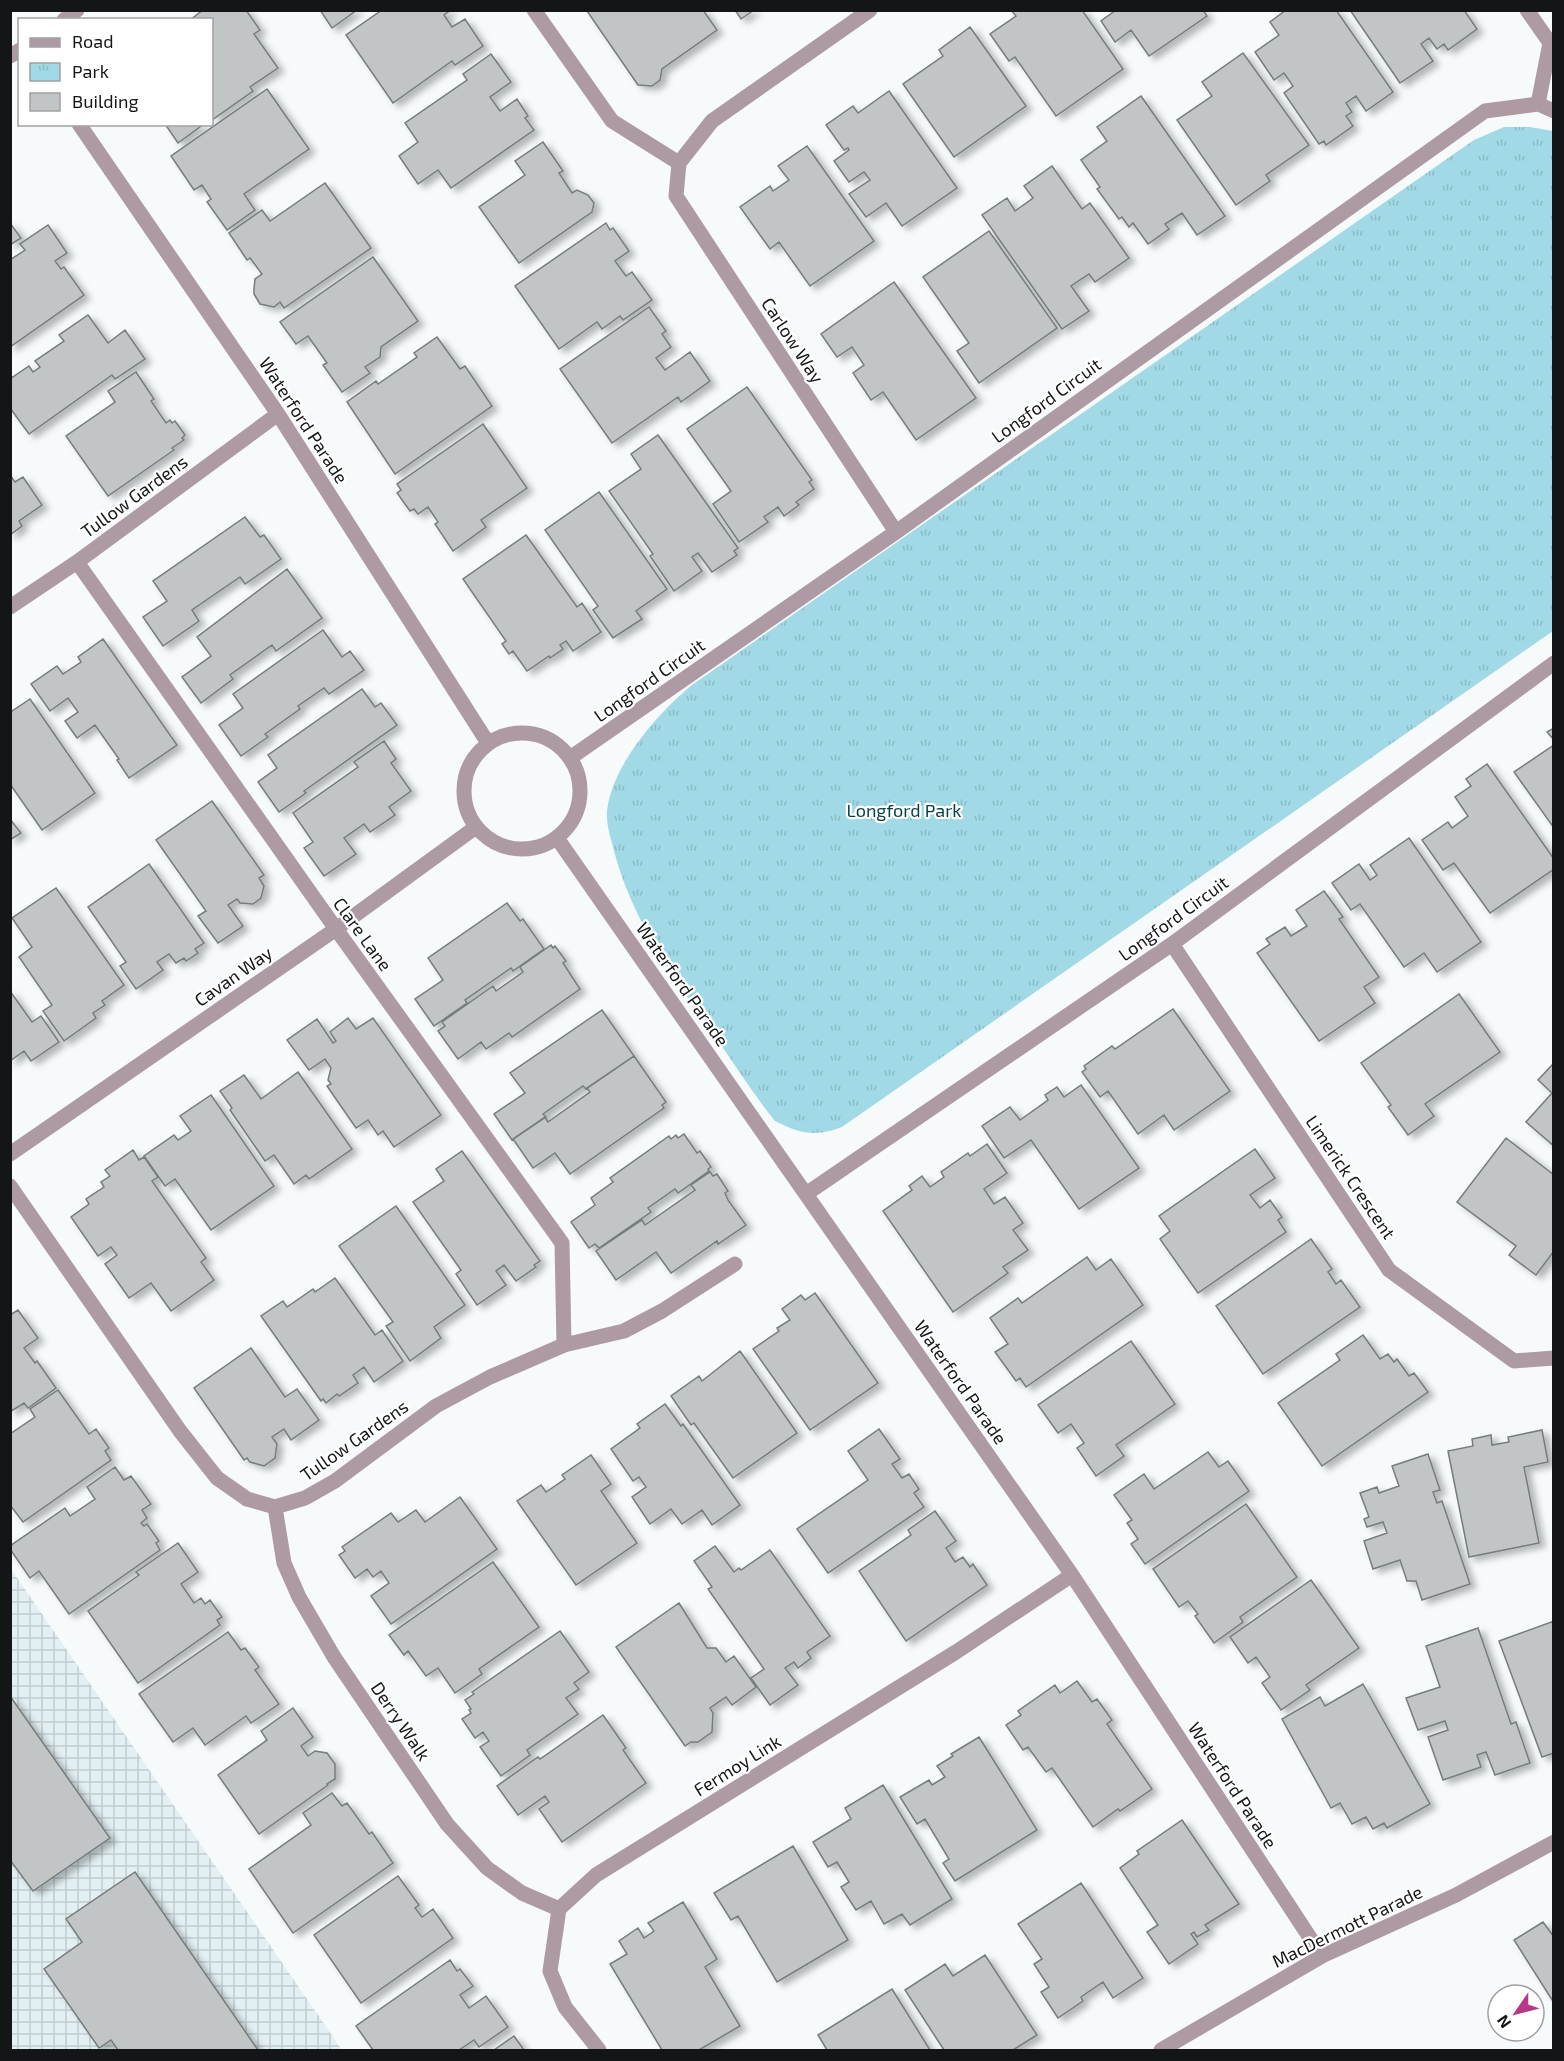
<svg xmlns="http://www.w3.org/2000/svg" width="1564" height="2061" font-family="'Exo 2',sans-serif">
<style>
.industrial{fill:url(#industrial-grid)}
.park{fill:url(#park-tufts)}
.building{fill:#c2c5c6;stroke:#777b7b;stroke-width:1.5;filter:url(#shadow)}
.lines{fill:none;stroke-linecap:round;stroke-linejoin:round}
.minor{stroke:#ae9aa4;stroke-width:15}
.tertiary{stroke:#ae9aa4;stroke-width:15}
.labels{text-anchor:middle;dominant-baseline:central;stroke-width:4.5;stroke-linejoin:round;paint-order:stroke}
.street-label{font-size:18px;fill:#141516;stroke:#fff}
.park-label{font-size:18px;fill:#053d45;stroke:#fff}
</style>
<defs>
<pattern id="industrial-grid" width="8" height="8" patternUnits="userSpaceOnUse" patternTransform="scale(1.5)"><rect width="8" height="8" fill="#e3f0f3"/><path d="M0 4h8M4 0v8" fill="none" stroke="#c2cdd0"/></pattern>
<pattern id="park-tufts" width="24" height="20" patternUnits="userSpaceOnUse" patternTransform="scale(1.5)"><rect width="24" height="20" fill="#a1dae6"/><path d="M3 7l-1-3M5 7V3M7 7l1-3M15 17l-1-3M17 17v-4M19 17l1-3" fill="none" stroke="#8abac5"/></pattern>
<filter id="shadow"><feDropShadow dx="6" dy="4" stdDeviation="3" flood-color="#0004"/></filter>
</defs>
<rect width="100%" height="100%" fill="#f6fafb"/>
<path class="industrial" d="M11,1569L342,2050H11Z"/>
<path class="park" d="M1504,127H1530L1553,131V631L842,1127C814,1137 801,1134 775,1121C753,1094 734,1063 714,1035C673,976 633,922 614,851C611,838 606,825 607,811C612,765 658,713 692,685L1474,140Z"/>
<path class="building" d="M203,10H246L260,30L254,34L278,68L250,87L253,91L212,120V20H190Z
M320,10H357L332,28Z
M382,10H451L444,15L452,27L465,19L483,46L455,65L452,61L393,103L346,35Z
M703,10L717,30L662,69L660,80L652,86L638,85L587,11Z
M735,10H754L741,19Z
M1011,10H1082L1123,69L1056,116L1015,57L1009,61L990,34L1016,16Z
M1116,10H1203L1207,16L1149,56L1131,30L1115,42L1101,21Z
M1286,10H1336L1393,92L1366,111L1356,96L1346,103L1352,112L1346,116L1353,126L1326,145L1324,141L1319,144L1284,93L1293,86L1284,73L1274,80L1255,52L1279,35L1270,22Z
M1350,10H1464L1477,29L1448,50L1444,44L1437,49L1429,38L1421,44L1433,61L1400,83Z
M970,27L1026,106L954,157L903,84L943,56L939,50Z
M1243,53L1309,145L1266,175L1270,181L1236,205L1177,120L1212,96L1202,82Z
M491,54L511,82L490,97L500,111L517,99L528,116L525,118L534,130L451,188L438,170L418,184L399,156L418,142L405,123L467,80L463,74Z
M267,89L309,149L244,194L255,210L227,230L207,202L211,199L202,185L194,190L171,156Z
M889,91L957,188L902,226L886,203L866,217L849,194L870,180L864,172L849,182L834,161L849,150L848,148L844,150L826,125L853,106L858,113Z
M1141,96L1225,216L1197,235L1182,213L1165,224L1169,229L1148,244L1133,223L1129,227L1122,217L1119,219L1097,189L1100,187L1081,160L1107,141L1097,127Z
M165,124H204L178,143Z
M543,142L563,171L559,173L572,193L577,190L588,195L594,203L592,212L519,263L479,207L525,175L515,161Z
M807,146L874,241L810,286L779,242L770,249L740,207L770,186L773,191L789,180L778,166Z
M1052,166L1082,209L1090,203L1129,258L1095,282L1089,274L1071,286L1089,311L1062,329L982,215L1007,198L1015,211L1033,198L1024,186Z
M325,183L371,248L284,308L280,302L274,307L260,304L254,294V289L255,279L262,274L250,258L247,260L229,233L262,210L270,221Z
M10,223L21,238L10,245Z
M606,223L610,230L613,228L629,251L615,261L626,276L632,272L652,300L623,320L620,316L602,329L597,322L559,349L515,286Z
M48,225L67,253L55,261L61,269L64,267L84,295L10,347V260L25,250L20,244Z
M989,231L1057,328L979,383L957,351L969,343L923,277Z
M373,257L418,321L381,347L380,357L365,367L370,373L342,392L323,365L327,363L308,336L296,344L280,322Z
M894,282L976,398L916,440L883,392L871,400L853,373L864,365L852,347L837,357L821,334Z
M649,307L666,331L662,334L671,347L656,358L665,370L690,352L710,381L681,402L678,397L612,443L560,369Z
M88,315L108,343L125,330L145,359L115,379L112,375L29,434L10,408V379L29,366L33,372L40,367L35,361L64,341L59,335Z
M437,337L460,369L465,366L492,406L395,474L347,402L376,381L378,384L417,357L414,353Z
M136,372L154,399L151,401L166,423L170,420L172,423L175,421L185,435L182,438L184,440L172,448L174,450L108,496L66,436L115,402L108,391Z
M747,387L812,480L809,482L814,489L796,502L799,505L784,516L778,507L764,517L768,522L739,542L713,504L731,491L687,429Z
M483,424L527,488L481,520L486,527L453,551L435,524L438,522L428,507L418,514L414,509L410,511L397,493L401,490L397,484Z
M658,435L738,548L734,551L737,555L712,572L698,553L692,557L702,571L674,591L650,556L653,554L609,491L641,469L631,454Z
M10,475L15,482L23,477L42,505L19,521L22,526L10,535Z
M599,492L667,589L636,611L642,619L613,638L593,610L598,606L545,530Z
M245,517L260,537L264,535L281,559L245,584L240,577L192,610L199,621L163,646L143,617L167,601L153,581Z
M526,535L577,607L582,603L601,632L573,651L566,641L560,645L563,649L550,658L549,656L527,671L513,651L509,654L502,644L506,641L463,579Z
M287,569L322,618L276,651L272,645L230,675L233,679L201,703L182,677L211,656L197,637Z
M323,630L342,657L350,651L364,670L329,694L324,688L298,706L300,709L265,734L268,737L241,756L219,725L243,708L233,694Z
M103,639L177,745L129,778L117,760L119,759L95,725L77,738L65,721L78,712L68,698L50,711L31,684L57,666L63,674L81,662L78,657Z
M362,689L375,707L381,703L397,725L304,791L306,793L279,812L258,782L277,768L268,755Z
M30,699L95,793L42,830L10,784V709L12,711Z
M1554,728V740L1547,732Z
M384,741L396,759L391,763L411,791L389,807L395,815L370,832L364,824L344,838L356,854L324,876L304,848L313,842L293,813L358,767L354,762Z
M1554,745V828L1514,772Z
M1487,764L1554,859V869L1490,913L1454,863L1443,870L1422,840L1448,822L1452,828L1468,816L1455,797L1471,786L1466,779Z
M212,801L264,875L259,878L264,886L261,898L253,904L240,903L237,899L228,905L243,926L218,943L198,916L206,911L156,840Z
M10,819L21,833L10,840Z
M1409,838L1481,942L1437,972L1424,953L1404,967L1360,904L1351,910L1332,883L1359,864L1370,880L1377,875L1370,865Z
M149,864L204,943L195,949L198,953L186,961L184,958L176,963L169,954L157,962L163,970L136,989L120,966L126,962L88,907Z
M56,888L124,985L102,1001L105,1005L93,1013L96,1018L64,1041L43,1011L52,1005L19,957L32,947L12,918Z
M1324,891L1343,917L1339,919L1379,977L1364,987L1375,1003L1319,1041L1257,953L1270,944L1266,939L1285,927L1291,936L1307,926L1296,910Z
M507,903L520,921L523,919L544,949L513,971L511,968L465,1000L467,1003L434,1026L415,999L443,980L428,958Z
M551,945L553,948L555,946L566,961L563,963L580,989L512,1037L509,1033L486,1049L481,1042L458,1059L438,1031L445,1026L442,1022L493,986L496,991L523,972L520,967Z
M10,991L32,1022L41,1016L59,1042L31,1061L24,1051L10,1061Z
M1459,994L1500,1052L1425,1104L1434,1116L1408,1135L1388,1107L1391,1105L1361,1063Z
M1173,1009L1230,1091L1174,1130L1164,1115L1138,1134L1108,1091L1100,1097L1082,1072L1086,1069L1084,1066L1112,1046L1115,1049Z
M602,1010L634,1056L586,1089L583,1086L543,1114L546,1117L512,1140L494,1114L525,1093L510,1073Z
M348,1018L356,1029L373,1018L441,1115L394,1147L383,1131L378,1135L368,1120L356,1128L327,1086L331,1084L328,1080L331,1068L325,1059L309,1070L287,1040L317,1019L333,1043L336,1041L330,1032Z
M634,1056L666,1102L662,1105L664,1108L570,1174L555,1153L533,1168L513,1139L545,1117L548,1122L590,1092L587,1088Z
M1554,1063V1146L1526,1122L1552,1093L1538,1080Z
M298,1072L352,1149L309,1179L306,1175L294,1184L274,1155L265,1161L230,1110L232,1108L220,1091L244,1075L261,1099Z
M1081,1085L1139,1168L1079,1209L1031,1140L1004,1158L982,1126L1010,1107L1020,1120L1048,1100L1045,1095L1057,1087L1064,1097Z
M211,1095L274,1186L211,1230L175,1179L165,1186L144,1156L174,1135L178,1140L191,1131L180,1116Z
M684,1134L697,1153L700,1151L711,1167L708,1169L709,1171L678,1193L675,1189L648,1208L651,1212L599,1248L595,1244L589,1248L571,1222L595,1205L591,1198L613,1182L610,1178L669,1136L671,1139L676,1135L678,1138Z
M1506,1138L1554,1175V1251L1536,1275L1509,1255L1516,1246L1457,1202Z
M987,1144L1007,1173L984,1189L994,1204L1005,1197L1023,1223L1013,1230L1028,1250L1003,1267L1008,1273L953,1312L883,1211L912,1190L909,1186L922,1176L930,1187L944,1177L941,1172L968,1153L970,1156Z
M1255,1149L1275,1178L1250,1195L1260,1208L1270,1200L1282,1217L1278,1220L1286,1232L1198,1293L1160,1239L1170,1231L1159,1216Z
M133,1150L139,1160L144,1157L158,1177L152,1181L206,1258L201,1262L214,1280L171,1311L151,1283L129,1298L105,1264L117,1255L111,1247L98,1256L71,1217L89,1204L86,1199L104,1187L101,1182L110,1176L105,1170Z
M462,1151L540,1261L534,1265L536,1267L516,1281L504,1265L496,1271L506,1285L477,1305L456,1274L461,1270L413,1202L444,1181L436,1169Z
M710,1172L713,1176L717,1174L728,1191L725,1193L728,1200L746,1225L718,1244L717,1241L671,1273L656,1252L616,1280L596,1251L642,1220L645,1225L695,1190L691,1185Z
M396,1206L465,1305L434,1327L441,1338L410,1361L386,1326L393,1322L339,1246Z
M1311,1239L1332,1269L1328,1272L1336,1284L1341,1280L1360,1307L1263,1374L1216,1306Z
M1087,1257L1096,1270L1111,1259L1143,1305L1026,1387L1020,1378L1016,1381L995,1352L1008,1344L990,1318L1018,1298L1022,1303Z
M335,1278L375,1335L382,1330L403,1361L374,1382L364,1367L353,1375L358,1383L339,1396L337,1394L326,1403L323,1399L321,1401L261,1316L283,1301L287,1307L313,1289L315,1292Z
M815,1293L878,1383L810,1430L753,1349L779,1331L777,1328L790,1320L782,1309L801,1295L805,1300Z
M18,1310L38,1338L24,1348L35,1363L37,1361L56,1388L28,1408L24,1403L10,1412V1315Z
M1363,1335L1380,1359L1388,1354L1394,1362L1397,1359L1409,1376L1414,1373L1428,1392L1322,1466L1278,1403L1340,1360L1336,1354Z
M1131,1341L1175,1404L1116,1445L1124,1456L1096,1476L1077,1448L1084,1443L1071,1424L1058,1433L1038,1405Z
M251,1348L285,1397L297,1389L319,1420L291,1440L284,1429L272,1437L277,1444L275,1458L264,1466L250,1462L247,1458L244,1460L194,1388Z
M740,1351L797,1433L733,1478L694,1423L691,1425L671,1396L699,1376L702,1381Z
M58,1390L89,1434L96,1429L109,1448L105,1451L111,1460L23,1522L10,1505V1434L35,1417L30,1409Z
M665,1404L681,1426L683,1424L740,1505L712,1525L702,1510L682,1524L671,1509L650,1524L632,1497L646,1487L639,1477L633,1481L611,1449L640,1428L637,1424Z
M879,1429L900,1459L892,1464L902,1478L909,1474L919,1489L914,1493L924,1507L828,1573L797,1529L868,1480L848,1451Z
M1542,1430L1548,1462L1524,1467L1539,1543L1469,1557L1448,1451L1473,1446L1472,1439L1491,1435L1492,1445L1509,1442L1508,1437Z
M1208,1452L1219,1467L1228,1461L1249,1491L1145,1564L1131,1544L1138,1539L1127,1523L1132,1520L1114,1495L1144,1474L1154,1489Z
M1428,1454L1440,1490L1433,1492L1437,1503L1442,1501L1470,1584L1422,1600L1416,1581H1407L1400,1560L1373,1569L1364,1541L1387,1533L1383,1522L1367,1527L1364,1519L1369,1517L1360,1493L1377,1487L1379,1493L1399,1486L1392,1466Z
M591,1455L611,1484L601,1491L637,1543L576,1585L517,1501L541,1485L546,1492L565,1479L562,1475Z
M115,1467L124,1480L131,1476L151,1504L142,1510L147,1518L141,1523L144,1526L147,1524L159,1541L156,1543L160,1550L69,1614L39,1571L30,1578L10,1549V1546L65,1508L70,1516L95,1499L87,1487Z
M460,1497L497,1549L391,1624L371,1596L389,1583L381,1571L373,1577L367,1569L355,1578L339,1555L345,1551L342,1547L391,1513L398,1522L416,1510L425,1522Z
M1246,1504L1297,1577L1240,1617L1243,1622L1214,1643L1195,1616L1198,1614L1188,1601L1179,1607L1153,1569Z
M935,1511L956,1541L946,1548L955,1562L963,1557L970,1567L973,1564L987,1585L906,1641L859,1571L911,1535L908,1530Z
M178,1543L198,1572L181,1584L194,1603L201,1598L205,1604L210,1600L222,1617L217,1620L220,1625L138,1683L88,1611L139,1575L136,1572Z
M715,1546L734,1572L739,1568L741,1570L770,1550L830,1636L807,1652L811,1658L798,1668L794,1662L785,1668L798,1685L770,1705L751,1678L764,1669L708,1589L712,1587L694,1561Z
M493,1562L539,1627L479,1669L482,1674L455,1693L438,1668L426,1676L408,1651L404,1655L389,1635Z
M1311,1580L1359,1648L1306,1685L1310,1690L1281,1710L1262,1683L1270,1677L1256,1657L1248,1663L1230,1637Z
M679,1603L707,1648H716L726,1662L734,1656L756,1687L732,1705L726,1697L710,1708L713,1713L712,1732L698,1742H691L685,1746L616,1647Z
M1554,1621V1753L1542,1757L1499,1641Z
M1478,1628L1511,1724L1516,1722L1530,1763L1495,1775L1486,1752L1477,1755L1481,1767L1443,1780L1428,1737L1448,1730L1445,1721L1418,1730L1406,1698L1440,1687L1426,1646Z
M560,1631L589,1672L574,1683L579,1689L566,1698L578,1714L527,1750L530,1755L501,1776L480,1747L489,1741L483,1732L475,1738L462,1719L471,1713L469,1710L471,1709L465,1700L474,1694L472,1692Z
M228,1632L241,1650L245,1648L259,1667L255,1670L279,1704L251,1723L246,1716L205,1745L193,1728L173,1742L139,1694Z
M1077,1681L1092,1702L1097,1699L1112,1720L1107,1724L1152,1789L1120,1811L1118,1809L1093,1827L1052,1768L1046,1772L1028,1747L1023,1750L1006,1725L1021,1715L1018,1711L1055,1685L1060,1693Z
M1363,1684L1430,1804L1387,1828L1384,1823L1373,1829L1366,1817L1352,1824L1340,1803L1331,1808L1282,1719L1320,1697L1325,1706Z
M10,1696L110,1838L33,1891L10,1860Z
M293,1708L313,1737L301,1746L308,1756L315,1751L327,1753L335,1764V1779L327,1784L328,1785L259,1834L218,1775L267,1740L261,1731Z
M603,1715L626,1748L623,1750L646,1783L562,1842L539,1809L549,1802L545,1796L518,1815L497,1786L538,1757L540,1759Z
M979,1737L1037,1830L955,1881L943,1863L949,1859L925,1819L917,1824L900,1797L929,1780L932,1785L945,1777L937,1766L953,1756L951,1754Z
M883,1785L952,1899L910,1925L902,1914L884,1924L871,1901L856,1910L841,1887L849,1882L837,1862L828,1867L813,1842L851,1819L845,1808Z
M332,1793L342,1806L347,1803L369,1834L372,1832L393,1863L293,1933L249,1869L311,1825L303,1813Z
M1182,1820L1239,1904L1205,1925L1209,1930L1197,1937L1194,1932L1191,1934L1198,1944L1169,1964L1147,1932L1158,1925L1120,1868L1139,1854L1137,1851Z
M793,1846L848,1940L777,1982L738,1916L731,1920L714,1893Z
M135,1872L258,2050H118L111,2040L99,2048L44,1969L82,1942L66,1919Z
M398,1876L419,1905L415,1908L422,1917L433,1909L453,1938L361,2003L314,1935Z
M1081,1883L1143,1978L1113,1998L1103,1982L1081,1997L1083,2001L1058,2018L1041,1992L1049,1987L1034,1964L1042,1959L1018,1924Z
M683,1902L717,1959L705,1967L740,2026L699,2050H662L610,1964L627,1954L619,1941L638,1928L644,1938L654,1931L648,1923Z
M1543,1922L1554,1937V2003L1514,1940Z
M985,1955L1037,2035L1013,2050H944L905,1990L945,1964L953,1976Z
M450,1960L457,1971L460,1969L473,1986L460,1995L469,2008L486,1996L508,2027L479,2047L474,2040L459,2050H373L356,2026Z
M892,1989L930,2050H827L818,2035Z
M514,2036L524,2050H494Z"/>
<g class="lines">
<path class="minor" d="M534,10L612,121L679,163
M870,10L712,121L679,163L676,196L896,532
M1527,10L1550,43L1538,104
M79,124L278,414L488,743
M77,562L336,929L562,1243L564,1345
M10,607L77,562L278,414
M464 791a58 58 0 1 1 116 0a58 58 0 1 1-116 0Z
M570,758L896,532L1485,111L1538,104L1554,111
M557,838L1072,1575L1322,1956
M1172,944L1389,1270L1514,1361L1554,1358
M10,1154L336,929L476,827
M10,1186L180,1431L217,1478L247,1499L275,1507L305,1498L335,1481L436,1406L490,1377L564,1345L624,1331L662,1311L735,1264
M806,1194L1172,944L1554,663
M275,1507L284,1563L299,1597L334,1657L447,1824L487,1868L522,1893L559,1909
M599,2050L565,2007L550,1971L559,1909L596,1875L956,1652L1072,1575
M1161,2050L1322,1956L1456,1895L1554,1842"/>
<path class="tertiary" d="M64,20L77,10
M10,56L20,50"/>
</g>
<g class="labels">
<g class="street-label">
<text transform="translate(793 340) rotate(57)">Carlow Way</text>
<text transform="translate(1046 400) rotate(-36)">Longford Circuit</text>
<text transform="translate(304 420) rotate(57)">Waterford Parade</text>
<text transform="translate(134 496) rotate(-36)">Tullow Gardens</text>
<text transform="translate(649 680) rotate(-35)">Longford Circuit</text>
<text transform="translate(1173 918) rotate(-36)">Longford Circuit</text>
<text transform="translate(363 934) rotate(54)">Clare Lane</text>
<text transform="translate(233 976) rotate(-35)">Cavan Way</text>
<text transform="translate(683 984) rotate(55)">Waterford Parade</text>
<text transform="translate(1351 1177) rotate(56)">Limerick Crescent</text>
<text transform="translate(961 1382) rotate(55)">Waterford Parade</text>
<text transform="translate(354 1440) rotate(-35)">Tullow Gardens</text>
<text transform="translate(401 1721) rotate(56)">Derry Walk</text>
<text transform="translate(737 1765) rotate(-32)">Fermoy Link</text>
<text transform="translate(1233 1785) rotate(57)">Waterford Parade</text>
<text transform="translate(1347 1926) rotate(-26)">MacDermott Parade</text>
</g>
<g class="park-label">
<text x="904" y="810">Longford Park</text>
</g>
</g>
<rect width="1564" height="2061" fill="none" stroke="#141516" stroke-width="24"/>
<rect x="18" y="18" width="195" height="108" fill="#ffffff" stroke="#a1a1a2" stroke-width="1.5"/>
<rect x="30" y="38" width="30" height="9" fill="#ae9aa4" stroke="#a1a1a2" stroke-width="1.5"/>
<text x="72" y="48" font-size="18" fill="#141516">Road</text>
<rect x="30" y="63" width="30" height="18" fill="url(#park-tufts)" stroke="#a1a1a2" stroke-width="1.5"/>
<text x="72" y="78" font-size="18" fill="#141516">Park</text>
<rect x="30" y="93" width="30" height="18" fill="#c2c5c6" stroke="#a1a1a2" stroke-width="1.5"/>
<text x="72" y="108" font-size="18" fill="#141516">Building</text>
<g transform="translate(1516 2013) rotate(235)"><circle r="28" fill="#ffffff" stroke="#a1a1a2" stroke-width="1.5"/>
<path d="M0-4.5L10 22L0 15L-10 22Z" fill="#b63887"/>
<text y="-9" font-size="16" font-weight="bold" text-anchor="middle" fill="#141516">N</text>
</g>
</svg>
